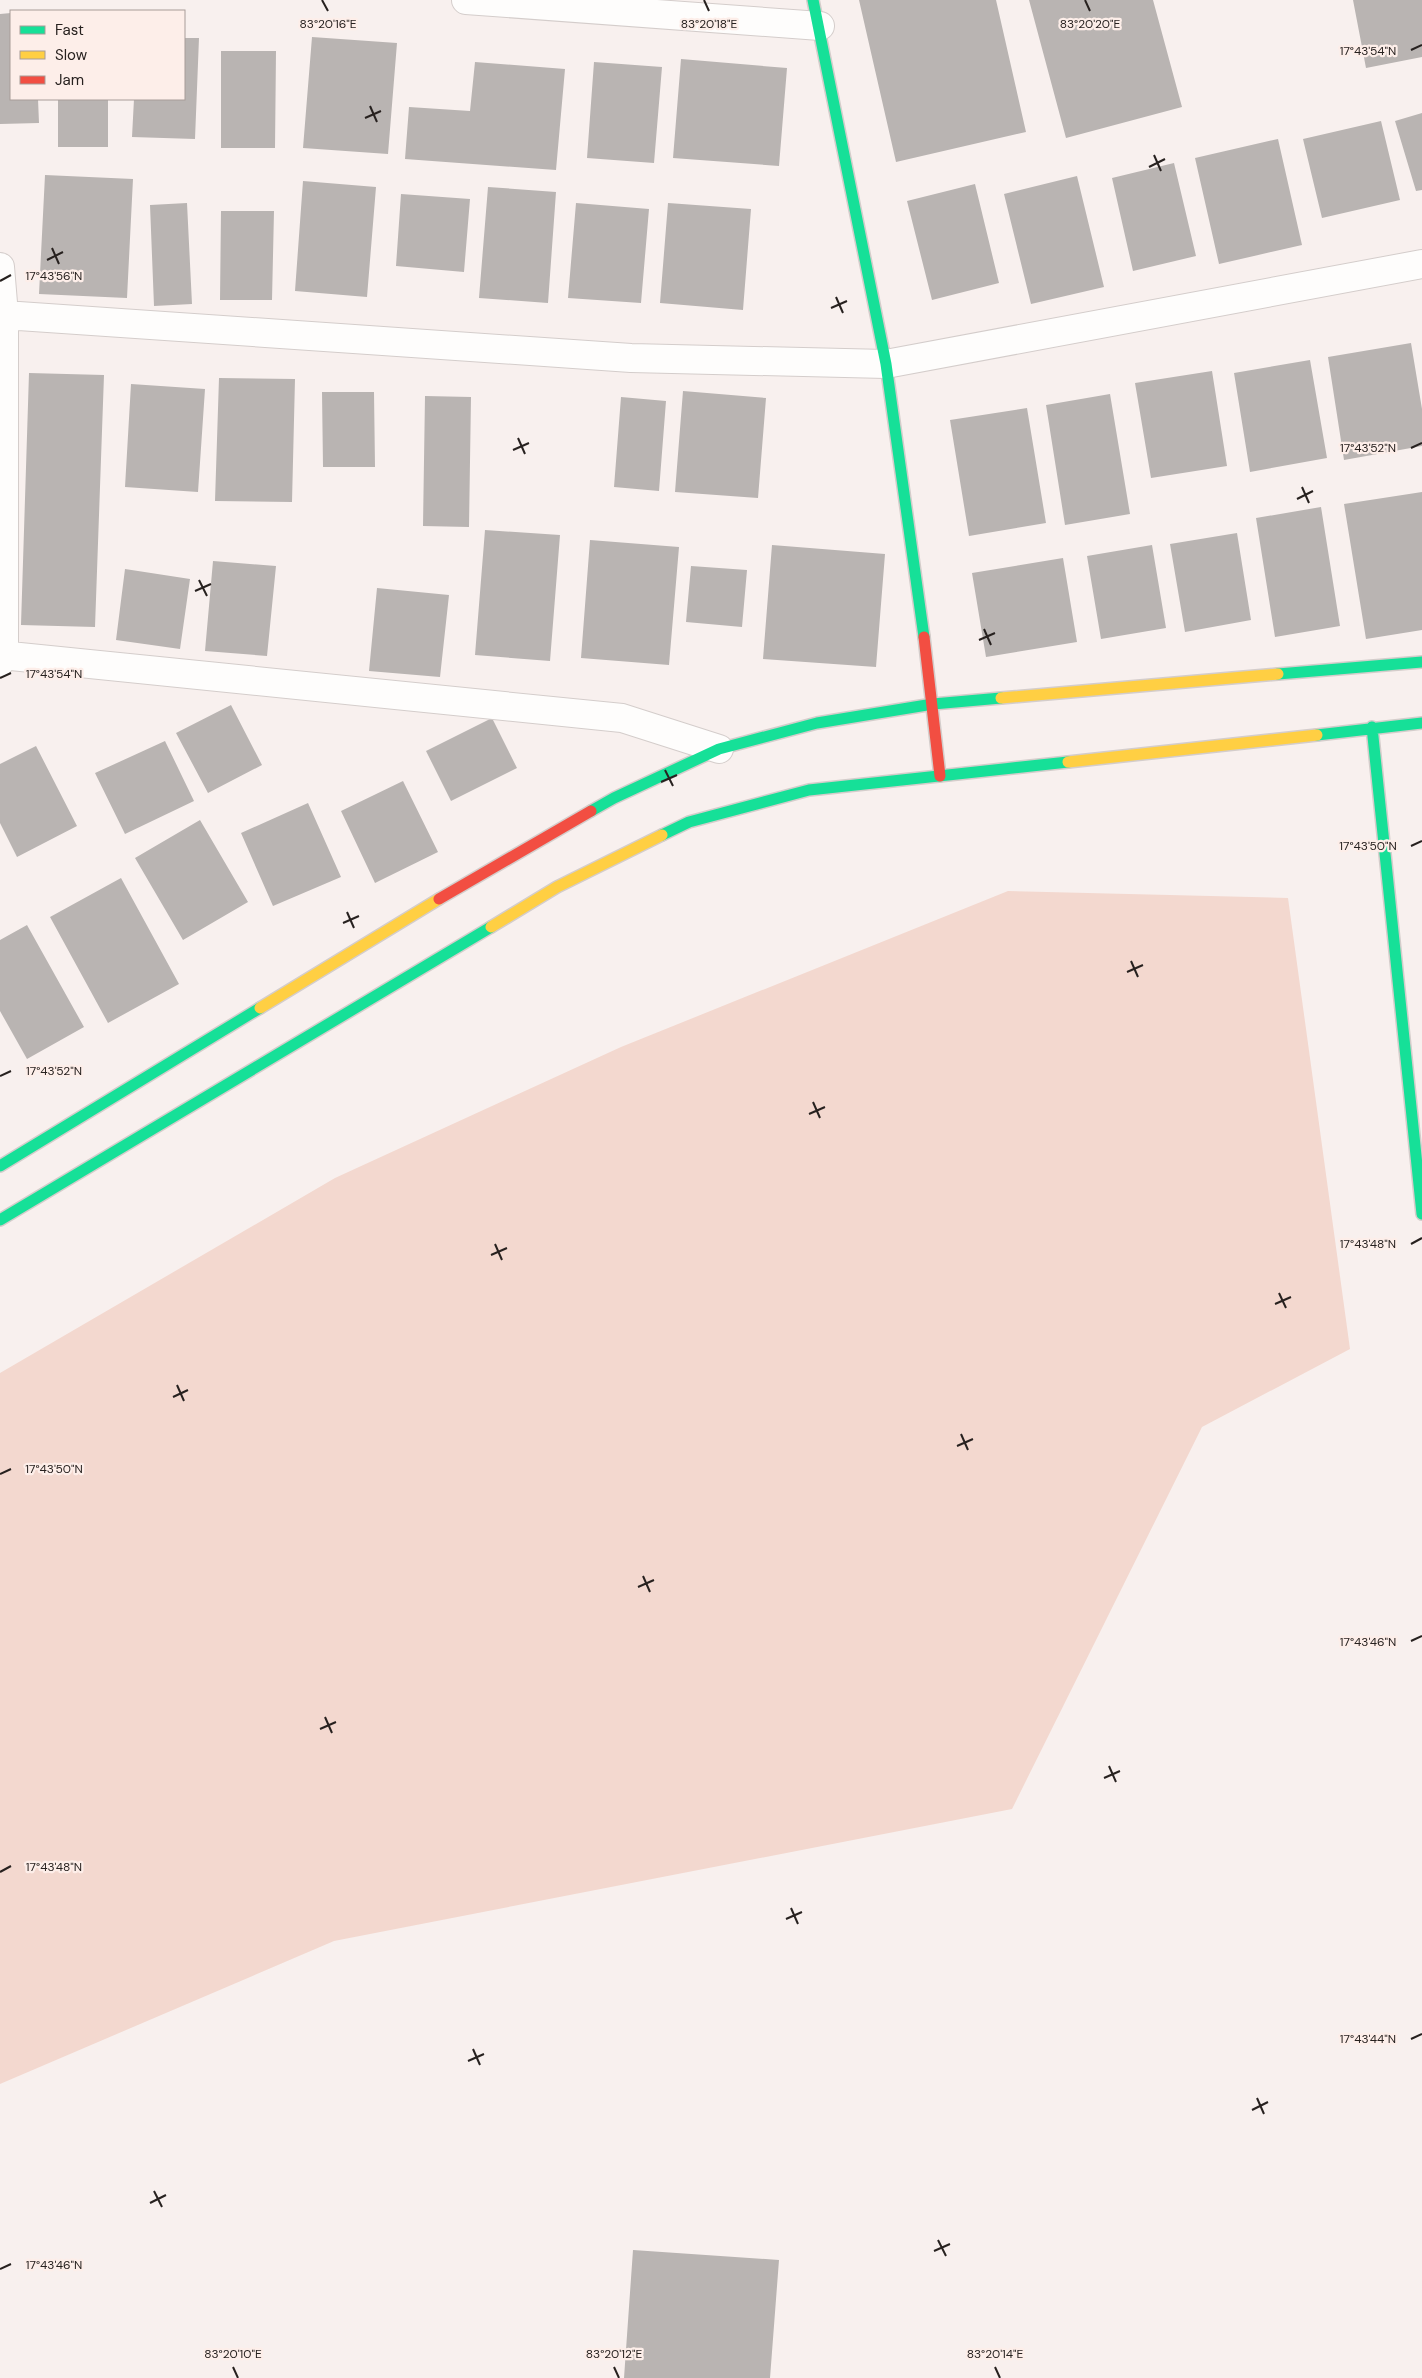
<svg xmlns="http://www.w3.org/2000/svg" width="1422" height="2378" font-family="'DM Sans',sans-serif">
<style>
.green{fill:#f3d8cf}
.building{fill:#b9b4b2}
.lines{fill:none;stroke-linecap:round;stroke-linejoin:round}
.street-casing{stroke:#d4cdcb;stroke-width:30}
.fast-casing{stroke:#d4cdcb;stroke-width:14}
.slow-casing{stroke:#d4cdcb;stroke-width:14}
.jam-casing{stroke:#d4cdcb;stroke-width:14}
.street{stroke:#fefdfc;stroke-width:28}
.fast{stroke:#16e098;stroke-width:11}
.slow{stroke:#ffcf43;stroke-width:11}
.jam{stroke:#f24e42;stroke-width:11}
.ticks{fill:none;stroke:#27211f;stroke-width:2}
.ticks-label{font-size:12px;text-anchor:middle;fill:#27211f;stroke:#fdeee9;stroke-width:4.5;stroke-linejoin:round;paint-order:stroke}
</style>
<rect width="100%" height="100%" fill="#f8f0ee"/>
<path class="green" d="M1008,891L1288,898L1350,1349L1202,1427L1012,1809L334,1941L0,2084V1373L335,1178L621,1047Z"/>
<path class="building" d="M859,0H996L1026,132L896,162Z
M1029,0H1153L1182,107L1066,138Z
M1353,0H1422V57L1366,68Z
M11,13V99H38L39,123L0,124V14Z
M312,37L397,43L388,154L303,148Z
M184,38H199L195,139L132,137L134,99H184Z
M221,51H276L275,148H221Z
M681,59L787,68L779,166L673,158Z
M475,62L565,69L556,170L405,159L409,107L470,111Z
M594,62L662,67L654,163L587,158Z
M58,99H108V147H58Z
M1422,113V190L1416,191L1395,121Z
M1381,121L1400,200L1322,218L1303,139Z
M1278,139L1302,245L1219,264L1195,158Z
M1174,163L1196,256L1133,271L1112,178Z
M45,175L133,179L127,298L39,294Z
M1077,176L1104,287L1031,304L1004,194Z
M303,181L376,187L367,297L295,291Z
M975,184L999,283L932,300L907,201Z
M488,187L556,192L548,303L479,298Z
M401,194L470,199L464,272L396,266Z
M187,203L192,304L154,306L150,205Z
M576,203L649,209L641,303L568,298Z
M668,203L751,209L743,310L660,303Z
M221,211H274L272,300H220Z
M1411,343L1422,409V446L1344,460L1328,357Z
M1310,360L1327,458L1250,472L1234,373Z
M1212,371L1227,466L1151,478L1135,383Z
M29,373L104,375L95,627L21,625Z
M219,378L295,379L292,502L215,501Z
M131,384L205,389L198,492L125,487Z
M683,391L766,398L758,498L675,492Z
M322,392H374L375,467H323Z
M1110,394L1130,514L1065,525L1046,405Z
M425,396L471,397L469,527L423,526Z
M621,397L666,401L659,491L614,487Z
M1027,408L1046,523L969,536L950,420Z
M1422,492V630L1366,639L1344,504Z
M1321,507L1340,626L1275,637L1256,518Z
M485,530L560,535L550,661L475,655Z
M1237,533L1251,620L1185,632L1170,544Z
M590,540L679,547L669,665L581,658Z
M772,545L885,554L876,667L763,659Z
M1152,545L1166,628L1101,639L1087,556Z
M1063,558L1077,642L986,657L972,573Z
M213,561L276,566L267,656L205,651Z
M691,566L747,570L742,627L686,622Z
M125,569L190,579L180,649L116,640Z
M377,588L449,595L440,677L369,671Z
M231,705L262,765L208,793L176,733Z
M492,718L517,768L451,801L426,751Z
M165,741L194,801L125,834L95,773Z
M36,746L77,826L17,857L0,823V764Z
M403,781L438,852L375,883L341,811Z
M308,803L341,877L273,906L241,833Z
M200,820L248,902L183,940L135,858Z
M121,878L179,984L108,1023L50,917Z
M27,925L84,1027L27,1059L0,1011V940Z
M633,2250L779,2260L770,2378H624Z"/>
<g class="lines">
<defs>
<path id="street" d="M466,0L820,26
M0,267L4,315V656L0,662
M4,315L631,358L886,364L1422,264
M0,655L622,718L719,749"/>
<path id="fast" d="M813,0L886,364L924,637
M1278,674L1422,662
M1372,727L1422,1214
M1317,735L1422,723
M591,811L614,798L719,749L817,723L933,704L1001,698
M662,835L689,822L809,790L1068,762
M0,1166L260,1008
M0,1220L491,927"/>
<path id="slow" d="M1001,698L1278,674
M1068,762L1317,735
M491,927L557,887L662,835
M260,1008L439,899"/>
<path id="jam" d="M924,637L940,776
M439,899L591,811"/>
</defs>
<use href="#street" class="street-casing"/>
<use href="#fast" class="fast-casing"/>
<use href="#slow" class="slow-casing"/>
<use href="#jam" class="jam-casing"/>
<use href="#street" class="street"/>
<use href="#fast" class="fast"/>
<use href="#slow" class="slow"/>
<use href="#jam" class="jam"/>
</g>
<path class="ticks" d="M322,0L328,11M704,0L709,11M1085,0L1090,11M1411,50L1422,45M370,106L377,122M365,118L381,111M1154,155L1161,171M1149,167L1165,159M52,248L59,264M47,260L63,252M0,281L11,275M836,297L843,313M831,308L847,301M518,438L525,454M1411,448L1422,443M513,450L529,443M1302,487L1309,503M1297,499L1313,491M199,580L207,596M195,591L211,584M984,629L991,645M979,640L995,633M0,678L11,673M665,770L673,786M661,782L677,775M1411,846L1422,841M347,912L354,928M343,923L359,916M1131,961L1138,977M1127,972L1143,965M0,1076L11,1071M813,1102L820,1118M809,1114L825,1107M495,1244L502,1260M1411,1244L1422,1238M491,1255L507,1248M1279,1293L1286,1308M1275,1304L1291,1297M177,1385L184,1401M173,1397L188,1390M961,1434L968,1450M957,1446L973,1439M0,1474L11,1469M643,1576L650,1592M638,1587L654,1580M1411,1641L1422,1636M325,1717L332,1733M320,1729L336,1722M1109,1766L1116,1782M1104,1778L1120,1771M0,1872L11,1866M791,1908L798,1924M786,1919L802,1912M1411,2039L1422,2034M473,2049L480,2065M468,2061L484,2054M1257,2098L1264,2114M1252,2110L1268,2102M154,2191L162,2207M150,2203L166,2195M938,2240L946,2256M934,2251L950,2244M0,2269L11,2264M233,2367L238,2378M614,2367L619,2378M995,2367L1000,2378"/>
<g class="ticks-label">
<text x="328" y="28">83°20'16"E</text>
<text x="709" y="28">83°20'18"E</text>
<text x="1090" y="28">83°20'20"E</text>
<text x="1368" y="55">17°43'54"N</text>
<text x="54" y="280">17°43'56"N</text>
<text x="1368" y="452">17°43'52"N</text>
<text x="54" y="678">17°43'54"N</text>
<text x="1368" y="850">17°43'50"N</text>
<text x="54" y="1075">17°43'52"N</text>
<text x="1368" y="1248">17°43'48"N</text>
<text x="54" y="1473">17°43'50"N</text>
<text x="1368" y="1646">17°43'46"N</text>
<text x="54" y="1871">17°43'48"N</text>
<text x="1368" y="2043">17°43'44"N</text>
<text x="54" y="2269">17°43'46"N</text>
<text x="233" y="2358">83°20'10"E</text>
<text x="614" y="2358">83°20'12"E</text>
<text x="995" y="2358">83°20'14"E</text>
</g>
<rect x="10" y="10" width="175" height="90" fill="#fdeee9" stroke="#a79c98"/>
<rect x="20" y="26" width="25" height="8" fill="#16e098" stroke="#a79c98"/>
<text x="55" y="35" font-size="15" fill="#27211f">Fast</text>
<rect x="20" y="51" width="25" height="8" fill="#ffcf43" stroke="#a79c98"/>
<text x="55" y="60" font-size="15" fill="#27211f">Slow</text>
<rect x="20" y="76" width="25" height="8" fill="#f24e42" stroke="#a79c98"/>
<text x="55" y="85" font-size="15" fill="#27211f">Jam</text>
</svg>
